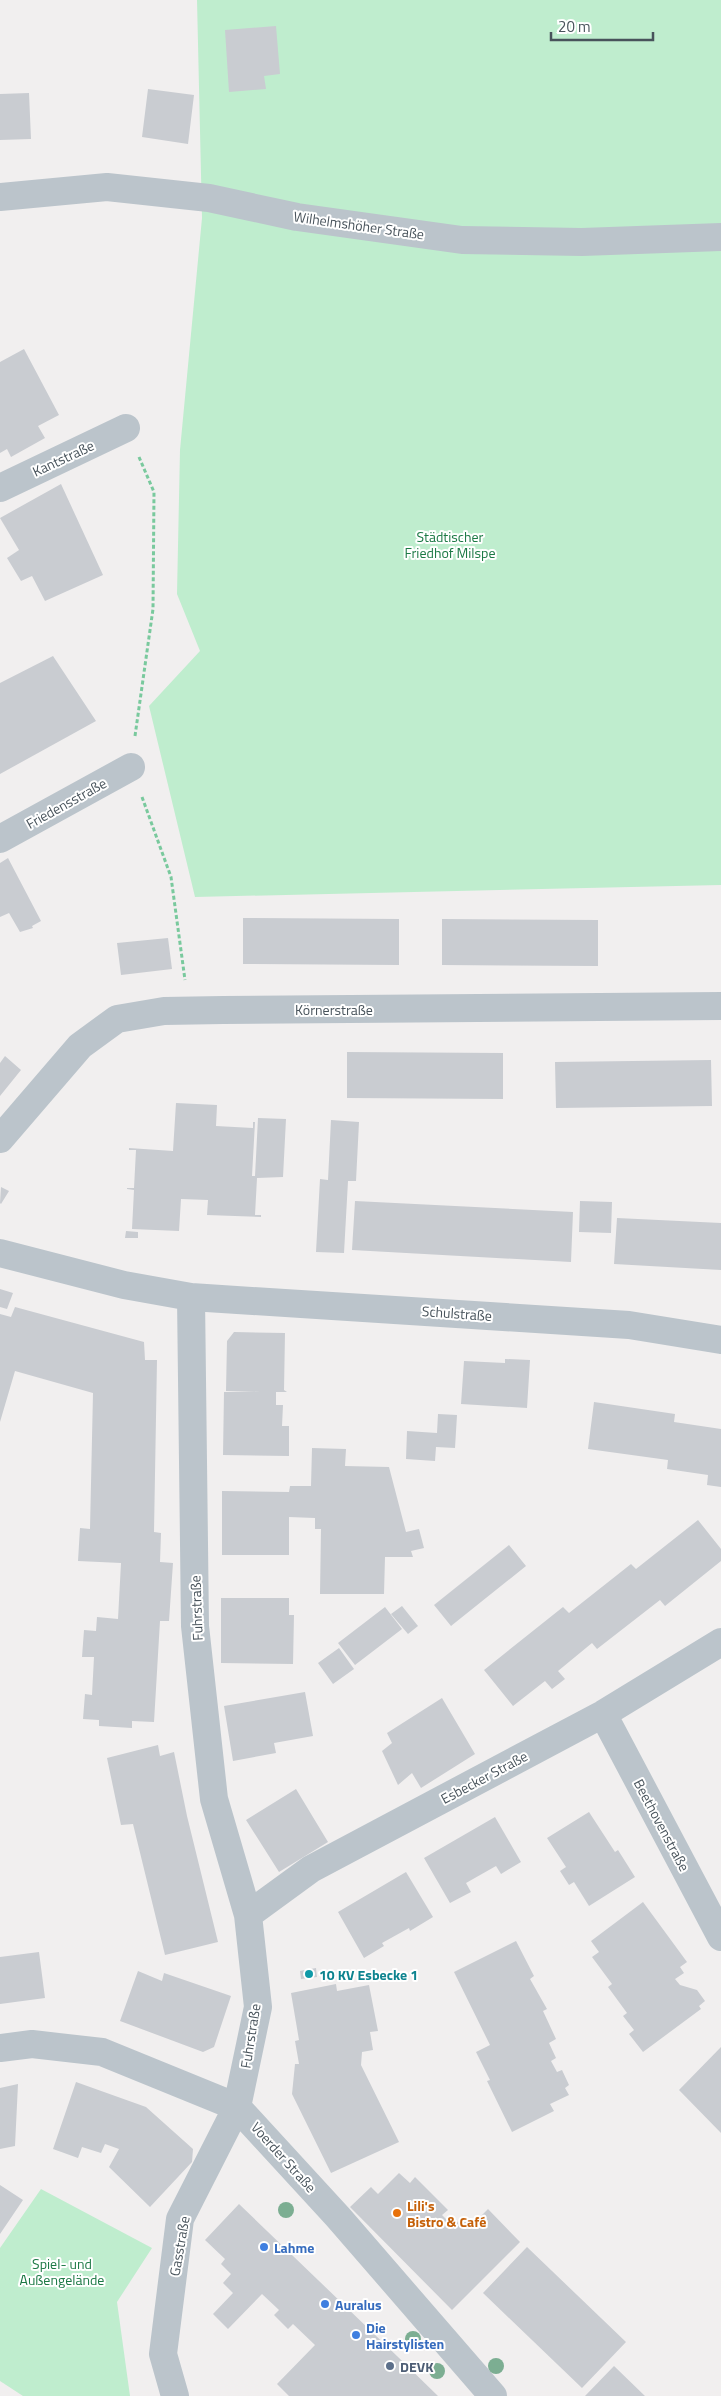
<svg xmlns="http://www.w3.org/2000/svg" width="721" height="2396" font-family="'Titillium Web',sans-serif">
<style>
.green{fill:#bfedce}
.building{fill:#c9ccd1}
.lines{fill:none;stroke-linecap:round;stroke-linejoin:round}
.path{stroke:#79c99d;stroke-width:3;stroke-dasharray:4 2.5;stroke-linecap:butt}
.minor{stroke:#bbc4cb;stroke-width:28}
.tree{fill:#7cae92}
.culture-dot{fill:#0f9aa8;stroke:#fff;stroke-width:2}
.food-dot{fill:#e8710a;stroke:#fff;stroke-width:2}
.shop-dot{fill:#3f7fe0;stroke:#fff;stroke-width:2}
.service-dot{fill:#5c6f8a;stroke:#fff;stroke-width:2}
.labels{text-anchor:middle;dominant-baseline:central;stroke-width:4;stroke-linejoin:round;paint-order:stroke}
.street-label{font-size:14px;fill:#48535b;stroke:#fff}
.park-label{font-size:14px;fill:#1c7945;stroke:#fff}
.culture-label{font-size:14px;font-weight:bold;fill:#0d838f;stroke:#fff;text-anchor:start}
.food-label{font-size:14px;font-weight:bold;fill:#c56008;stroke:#fff;text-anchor:start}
.shop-label{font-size:14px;font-weight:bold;fill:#366cbe;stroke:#fff;text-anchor:start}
.service-label{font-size:14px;font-weight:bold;fill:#4e5e75;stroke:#fff;text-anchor:start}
</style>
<rect width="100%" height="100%" fill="#f1efef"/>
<path class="green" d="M197,0H721V885L195,897L149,706L200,651L177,594L180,450L202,218Z
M41,2189L152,2248L117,2302L130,2396H23L0,2381V2248Z"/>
<path class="building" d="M276,26L280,74L264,76L266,89L229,92L225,30Z
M148,89L194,95L188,144L142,137Z
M29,93L31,139L0,140V94Z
M24,349L59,415L38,426L45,438L11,457L7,449L0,453V362Z
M61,484L103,575L45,601L32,576L21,581L7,558L19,550L0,518Z
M53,656L96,721L0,774V683Z
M8,858L41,921L32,926L33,928L20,932L9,913L0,917V863Z
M243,918L399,919V965L243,964Z
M442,919L598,920V966L442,965Z
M168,938L172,969L121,975L117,943Z
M347,1052L503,1053V1099L347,1098Z
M5,1056L21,1070L0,1096V1063Z
M711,1060L712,1106L556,1108L555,1062Z
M176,1103L217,1105L216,1126L253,1128V1122H255L252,1176H255L258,1118L286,1119L283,1177L257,1178L255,1215H261V1217L207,1215L208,1200L181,1199L179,1231L132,1229L134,1190L127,1189V1188H134L136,1150H129V1148L173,1151Z
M331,1120L359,1122L356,1181H348L344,1253L316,1252L320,1179L328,1180Z
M1,1187L9,1191L1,1204L0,1203Z
M355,1201L573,1212L571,1262L352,1250Z
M580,1201L612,1202L611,1233L579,1232Z
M617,1218L721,1223V1270L614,1264Z
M126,1231L138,1232V1238H125Z
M0,1289L13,1293L7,1309L0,1307Z
M15,1307L144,1342L145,1360H157L154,1532L161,1533L160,1562L173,1563L169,1621H160L154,1722L132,1721V1728L99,1726V1720L83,1719L85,1694L92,1695L94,1657H82L84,1630L96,1631L97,1617L118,1619L121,1563L78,1561L80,1528L90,1529L93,1393L15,1371L0,1422V1314L11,1317Z
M234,1332L285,1333L284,1390L287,1392H276V1405H283L282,1426H289V1456L223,1455L224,1392H260L226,1391L227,1341Z
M505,1359L530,1360L527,1408L461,1404L464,1361L505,1363Z
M594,1402L675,1414L674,1422L721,1429V1487L707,1485L708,1475L667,1469L668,1460L588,1449Z
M438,1414L457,1415L455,1448L436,1447L435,1461L406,1459L407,1431L437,1433Z
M312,1448L346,1449L345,1466L389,1467L406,1532L419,1529L424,1548L411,1551L413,1557H385L384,1594H320L321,1529H315V1518L289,1517V1555H222V1491L289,1492L290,1486H311Z
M698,1520L721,1549V1561L665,1606L660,1600L597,1649L592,1643L558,1671L565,1679L552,1689L545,1681L513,1706L484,1670L563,1607L569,1613L631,1564L636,1569Z
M509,1545L526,1566L451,1626L434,1605Z
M221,1598H289V1615H294L293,1664L221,1663Z
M402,1606L418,1626L408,1634L391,1614Z
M385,1607L402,1629L355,1665L338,1643Z
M339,1648L354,1669L333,1684L318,1663Z
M305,1692L313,1736L274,1743L276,1753L233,1761L224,1706Z
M442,1698L475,1754L421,1788L412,1773L398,1785L382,1751L392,1743L387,1733Z
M158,1745L160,1756L174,1752L187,1816L218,1942L165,1955L133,1824L121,1825L107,1758Z
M296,1789L328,1842L279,1872L246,1820Z
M589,1812L615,1852L618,1850L635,1877L589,1906L574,1882L569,1885L560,1871L566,1867L547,1838Z
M495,1817L521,1862L501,1874L496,1866L466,1883L471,1892L450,1903L424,1858Z
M406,1872L433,1917L410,1931L409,1928L382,1943L384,1946L364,1958L338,1912Z
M643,1902L687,1962L680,1967L684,1973L675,1979L680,1985L697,1990L705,2001L699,2006L701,2009L643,2052L629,2034L634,2030L623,2016L627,2013L608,1987L612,1984L592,1957L599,1952L591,1941Z
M516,1941L534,1976L530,1979L547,2009L543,2011L556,2039L549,2043L556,2058L551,2061L557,2072L562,2070L569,2085L565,2088L569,2095L550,2104L554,2111L512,2132L487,2081L490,2080L476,2052L490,2045L454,1972Z
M39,1952L45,1998L0,2004V1957Z
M316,1968L317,1977L301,1979L300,1971Z
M138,1971L162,1981L164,1973L231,1996L214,2047L203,2052L120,2021Z
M336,1984L337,1991L369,1985L378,2031L370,2032L373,2050L362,2052L361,2065L399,2142L331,2173L292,2094L295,2064H299L295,2041L299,2040L291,1993Z
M721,2047V2133L679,2090Z
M76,2082L146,2107L193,2149L192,2162L150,2207L109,2167L119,2149L105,2144L101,2153L82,2147L78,2158L53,2149Z
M18,2084L15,2146L0,2149V2088Z
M399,2173L410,2183L415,2177L448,2210L442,2215L449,2222L476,2221L488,2209L520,2242L452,2310L350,2207L371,2187L378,2194Z
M0,2185L23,2200L0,2234Z
M239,2204L397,2356L438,2396H289L277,2384L315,2345L293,2324L288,2329L274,2315L279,2310L262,2294L228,2329L213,2314L233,2293L223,2283L231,2274L221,2264L225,2259L205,2240Z
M527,2247L626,2342L582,2388L483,2293Z
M614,2366L645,2396H585Z"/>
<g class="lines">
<path class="path" d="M135,736L153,609L154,492L139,457
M142,797L171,877L185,980"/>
<path class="minor" d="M0,197L107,187L209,198L297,217L462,240L582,242L721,237
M0,488L126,428
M0,839L131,767
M0,1139L80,1046L117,1019L164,1011L223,1010L721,1006
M0,1253L124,1285L191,1297L629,1325L721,1340
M603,1714L721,1937
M248,1915L311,1869L603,1714L721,1642
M0,2048L32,2044L102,2052L237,2107L338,2217L493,2396
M175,2396L163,2354L180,2219L237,2107L258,2007L248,1915L214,1799L195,1626L191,1297"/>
</g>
<g class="tree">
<circle cx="286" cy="2210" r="8"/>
<circle cx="413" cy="2339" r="8"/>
<circle cx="496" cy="2366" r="8"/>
<circle cx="437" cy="2371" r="8"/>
</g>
<circle class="culture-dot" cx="309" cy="1974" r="5"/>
<circle class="food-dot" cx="397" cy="2213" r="5"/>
<g class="shop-dot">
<circle cx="264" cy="2247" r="5"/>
<circle cx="325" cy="2304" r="5"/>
<circle cx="356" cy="2335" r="5"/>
</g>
<circle class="service-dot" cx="390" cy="2366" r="5"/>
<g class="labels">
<g class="street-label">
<text transform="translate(359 225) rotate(8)">Wilhelmshöher Straße</text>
<text transform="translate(63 458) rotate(-25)">Kantstraße</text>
<text transform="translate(66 803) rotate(-29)">Friedensstraße</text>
<text x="334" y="1009">Körnerstraße</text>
<text transform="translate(457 1313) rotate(4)">Schulstraße</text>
<text transform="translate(196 1608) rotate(-92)">Fuhrstraße</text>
<text transform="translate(484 1777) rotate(-28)">Esbecker Straße</text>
<text transform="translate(662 1825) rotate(62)">Beethovenstraße</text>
<text transform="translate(250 2036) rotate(-81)">Fuhrstraße</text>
<text transform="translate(284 2157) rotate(48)">Voerder Straße</text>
<text transform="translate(179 2246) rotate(-80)">Gasstraße</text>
</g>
<g class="park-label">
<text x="450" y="536">Städtischer<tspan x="450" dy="16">Friedhof Milspe</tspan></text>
<text x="62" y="2263">Spiel- und<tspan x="62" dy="16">Außengelände</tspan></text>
</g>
<g class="culture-label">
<text x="319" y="1974">10 KV Esbecke 1</text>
</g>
<g class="food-label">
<text x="407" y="2205">Lili's<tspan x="407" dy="16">Bistro &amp; Café</tspan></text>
</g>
<g class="shop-label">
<text x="274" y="2247">Lahme</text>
<text x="335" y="2304">Auralus</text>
<text x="366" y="2327">Die<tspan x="366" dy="16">Hairstylisten</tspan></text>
</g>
<g class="service-label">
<text x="400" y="2366">DEVK</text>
</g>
</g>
<path d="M551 32v8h102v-8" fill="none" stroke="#48535b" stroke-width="2.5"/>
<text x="558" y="32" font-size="15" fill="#48535b" stroke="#ffffff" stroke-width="4" paint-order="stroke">20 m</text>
</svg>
